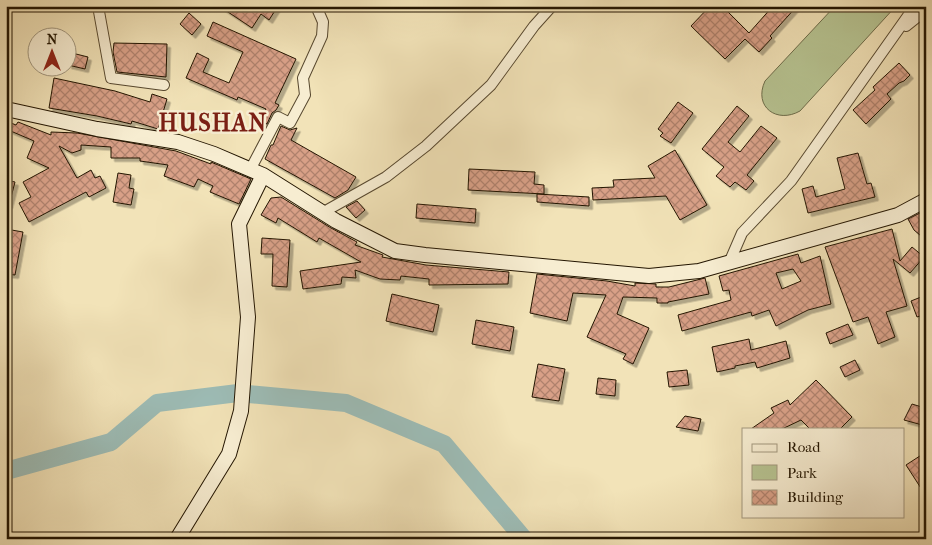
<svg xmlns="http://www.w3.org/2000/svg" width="932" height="545" font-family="'IM FELL French Canon',serif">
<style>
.park{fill:#b7c492;stroke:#6d6c4a}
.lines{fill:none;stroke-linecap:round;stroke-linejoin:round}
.river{stroke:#9dbdb7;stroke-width:18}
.building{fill:url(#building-cross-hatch);stroke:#231501;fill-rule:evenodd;filter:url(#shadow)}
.street-casing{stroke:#57482f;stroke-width:12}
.secondary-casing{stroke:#231501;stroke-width:16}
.street{stroke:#f7edd1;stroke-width:10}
.secondary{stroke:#f7edd1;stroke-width:14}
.labels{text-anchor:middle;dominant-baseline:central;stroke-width:5;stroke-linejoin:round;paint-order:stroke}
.district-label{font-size:24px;font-weight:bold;letter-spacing:1px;fill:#7a1f14;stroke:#f7edd1}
</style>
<defs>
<pattern id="building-cross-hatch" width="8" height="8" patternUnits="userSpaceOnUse" patternTransform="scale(1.25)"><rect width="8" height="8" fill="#d8a087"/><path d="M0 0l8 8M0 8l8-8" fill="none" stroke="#af816c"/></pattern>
<filter id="shadow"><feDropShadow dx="3.5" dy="3.5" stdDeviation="0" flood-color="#0004"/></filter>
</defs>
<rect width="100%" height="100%" fill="#f2e3b8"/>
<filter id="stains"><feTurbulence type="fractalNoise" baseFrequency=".004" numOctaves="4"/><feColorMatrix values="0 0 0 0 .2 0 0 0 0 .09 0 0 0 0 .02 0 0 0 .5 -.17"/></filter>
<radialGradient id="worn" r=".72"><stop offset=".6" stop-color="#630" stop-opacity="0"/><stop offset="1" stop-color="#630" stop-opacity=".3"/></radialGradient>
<path class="park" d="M835,6H896L800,111C777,124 753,107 765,81Z"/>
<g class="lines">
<path class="river" d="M6,471L111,442L157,403L238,393L346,403L444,444L524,539"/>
</g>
<path class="building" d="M219,6H278L269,20L261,14L252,28Z
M710,6H722L749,33L773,6H797L770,36L772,38L759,52L745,39L725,59L691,26Z
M189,13L201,24L192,35L180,24Z
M213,22L296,59L275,103L279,105L276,110L272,113L267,124L260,121L266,109L238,97L237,100L186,78L197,53L209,59L203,72L229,83L243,52L207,36Z
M114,43L167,44L166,77L117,72L113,52Z
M68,52L88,57L85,69L68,65Z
M899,63L910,75L904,81L899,83L887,94L891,99L866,124L853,110L875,90L873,87Z
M54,78L115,91L150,102L152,94L167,99L158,129L132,121L131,124L97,116L49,108Z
M678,102L693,113L671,143L660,136L663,133L658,129Z
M737,106L749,116L728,142L740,152L761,126L777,138L747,175L754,181L746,190L735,182L730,187L716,176L724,167L702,149Z
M6,121L16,125L18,122L51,135V132L77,133L176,151L211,164V162L251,179L239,204L210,192L213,186L198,179L194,187L164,176L168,165L140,161V158H111V147L81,145V150L72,153L59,146L77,178L91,170L95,178L100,176L106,188L89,197L86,192L29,222L19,203L31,197L23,182L49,168L27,158L34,141L6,129Z
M281,126L290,130L297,128L291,140L356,177L348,190L335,198L265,159L271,145H273Z
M675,150L707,205L680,220L666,196L593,200L592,188L614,187L613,180L655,178L648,166Z
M858,153L867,184L871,183L875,197L808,213L802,189L813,186L816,197L845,189L837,158Z
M469,169L535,172L534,184L544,185V194L468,190Z
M118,173L131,175L129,188L134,189L131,205L113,202Z
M6,180L15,182L9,205H6Z
M537,194L589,197V206L537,202Z
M281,197L331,228L357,242L355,245L383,255L382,257L426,265L509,272L508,284L429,285V279L401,276L400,280L380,279L355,270L356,278L342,277L341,284L303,289L300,271L361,262L319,238L317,242L278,218L276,223L261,215L271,198Z
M357,201L365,210L356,218L346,207Z
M417,204L476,209L475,223L416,218Z
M926,210V240L914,230L908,219Z
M6,229L23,232L15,275L6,274Z
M892,229L900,261L912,247L924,257L910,273L893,259L907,306L886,312L895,337L878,344L868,317L853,322L825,247Z
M262,238L290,240L287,287L272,286L273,254H261Z
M798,254L801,263L820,256L831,304L808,310L776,326L769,310L752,316L751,312L682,331L678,315L731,300L729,290L723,291L719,276ZM793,269L801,281L782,289L776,273Z
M537,274L607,281L635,286V283L656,284V287H669L705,278L709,294L668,302V303H657V298L623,297L617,314L649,328L633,364L623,359L626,354L587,337L606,295L573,293L567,321L530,313Z
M392,294L439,305L433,332L386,321Z
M926,295V314L917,317L911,301Z
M476,320L514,327L510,351L472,344Z
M848,324L853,335L830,344L826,333Z
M749,339L751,350L786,341L790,358L757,368L755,362L735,366V368L717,372L712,347Z
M855,360L860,370L845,377L840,367Z
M538,364L565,369L559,401L532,397Z
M687,370L689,385L669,387L667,372Z
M598,378L616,380L615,396L596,394Z
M816,380L852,417L840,429H810L801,420L782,429H751L774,413L771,408L788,400L790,405Z
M912,404L925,408L924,412L926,413V426L904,420Z
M685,416L701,419L698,431L676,427Z
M926,452V496L906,465Z"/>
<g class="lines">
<defs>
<path id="street" d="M98,6L111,78L164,85
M906,26L926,10
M250,170L278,117L290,123L305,95L303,78L322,36L323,22L316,6
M322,213L386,177L426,146L491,85L534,26L552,6
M729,263L742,233L791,181L915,6"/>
<path id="secondary" d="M6,109L97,129L178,142L214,154L263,175L336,221L395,251L425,255L649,276L699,271L898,215L926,200
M177,539L229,454L241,411L248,317L239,224L263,175"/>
</defs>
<use href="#street" class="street-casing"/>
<use href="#secondary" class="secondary-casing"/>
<use href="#street" class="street"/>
<use href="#secondary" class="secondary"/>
</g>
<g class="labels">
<g class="district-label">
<text x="213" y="123">HUSHAN</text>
</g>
</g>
<rect width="932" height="545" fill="none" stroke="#f2e3b8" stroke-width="25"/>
<rect x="8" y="8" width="917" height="530" fill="none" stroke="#231501" stroke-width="2.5"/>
<rect x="12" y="12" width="907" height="520" fill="none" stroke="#231501"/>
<rect x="742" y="428" width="162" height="90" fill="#f7edd1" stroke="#a2977e"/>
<rect x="752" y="444" width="25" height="8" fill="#f7edd1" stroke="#a2977e"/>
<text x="787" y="452" font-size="15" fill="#231501">Road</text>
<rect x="752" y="465" width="25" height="15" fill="#b7c492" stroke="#a2977e"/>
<text x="787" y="478" font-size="15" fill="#231501">Park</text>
<rect x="752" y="490" width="25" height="15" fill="url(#building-cross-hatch)" stroke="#a2977e"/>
<text x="787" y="502" font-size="15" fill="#231501">Building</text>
<g transform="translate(52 52)"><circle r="24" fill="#f7edd1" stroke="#a2977e"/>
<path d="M0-4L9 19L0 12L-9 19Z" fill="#8f2418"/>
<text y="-8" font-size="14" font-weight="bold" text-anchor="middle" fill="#231501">N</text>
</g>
<rect width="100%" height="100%" filter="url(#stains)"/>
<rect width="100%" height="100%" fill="url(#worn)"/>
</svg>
